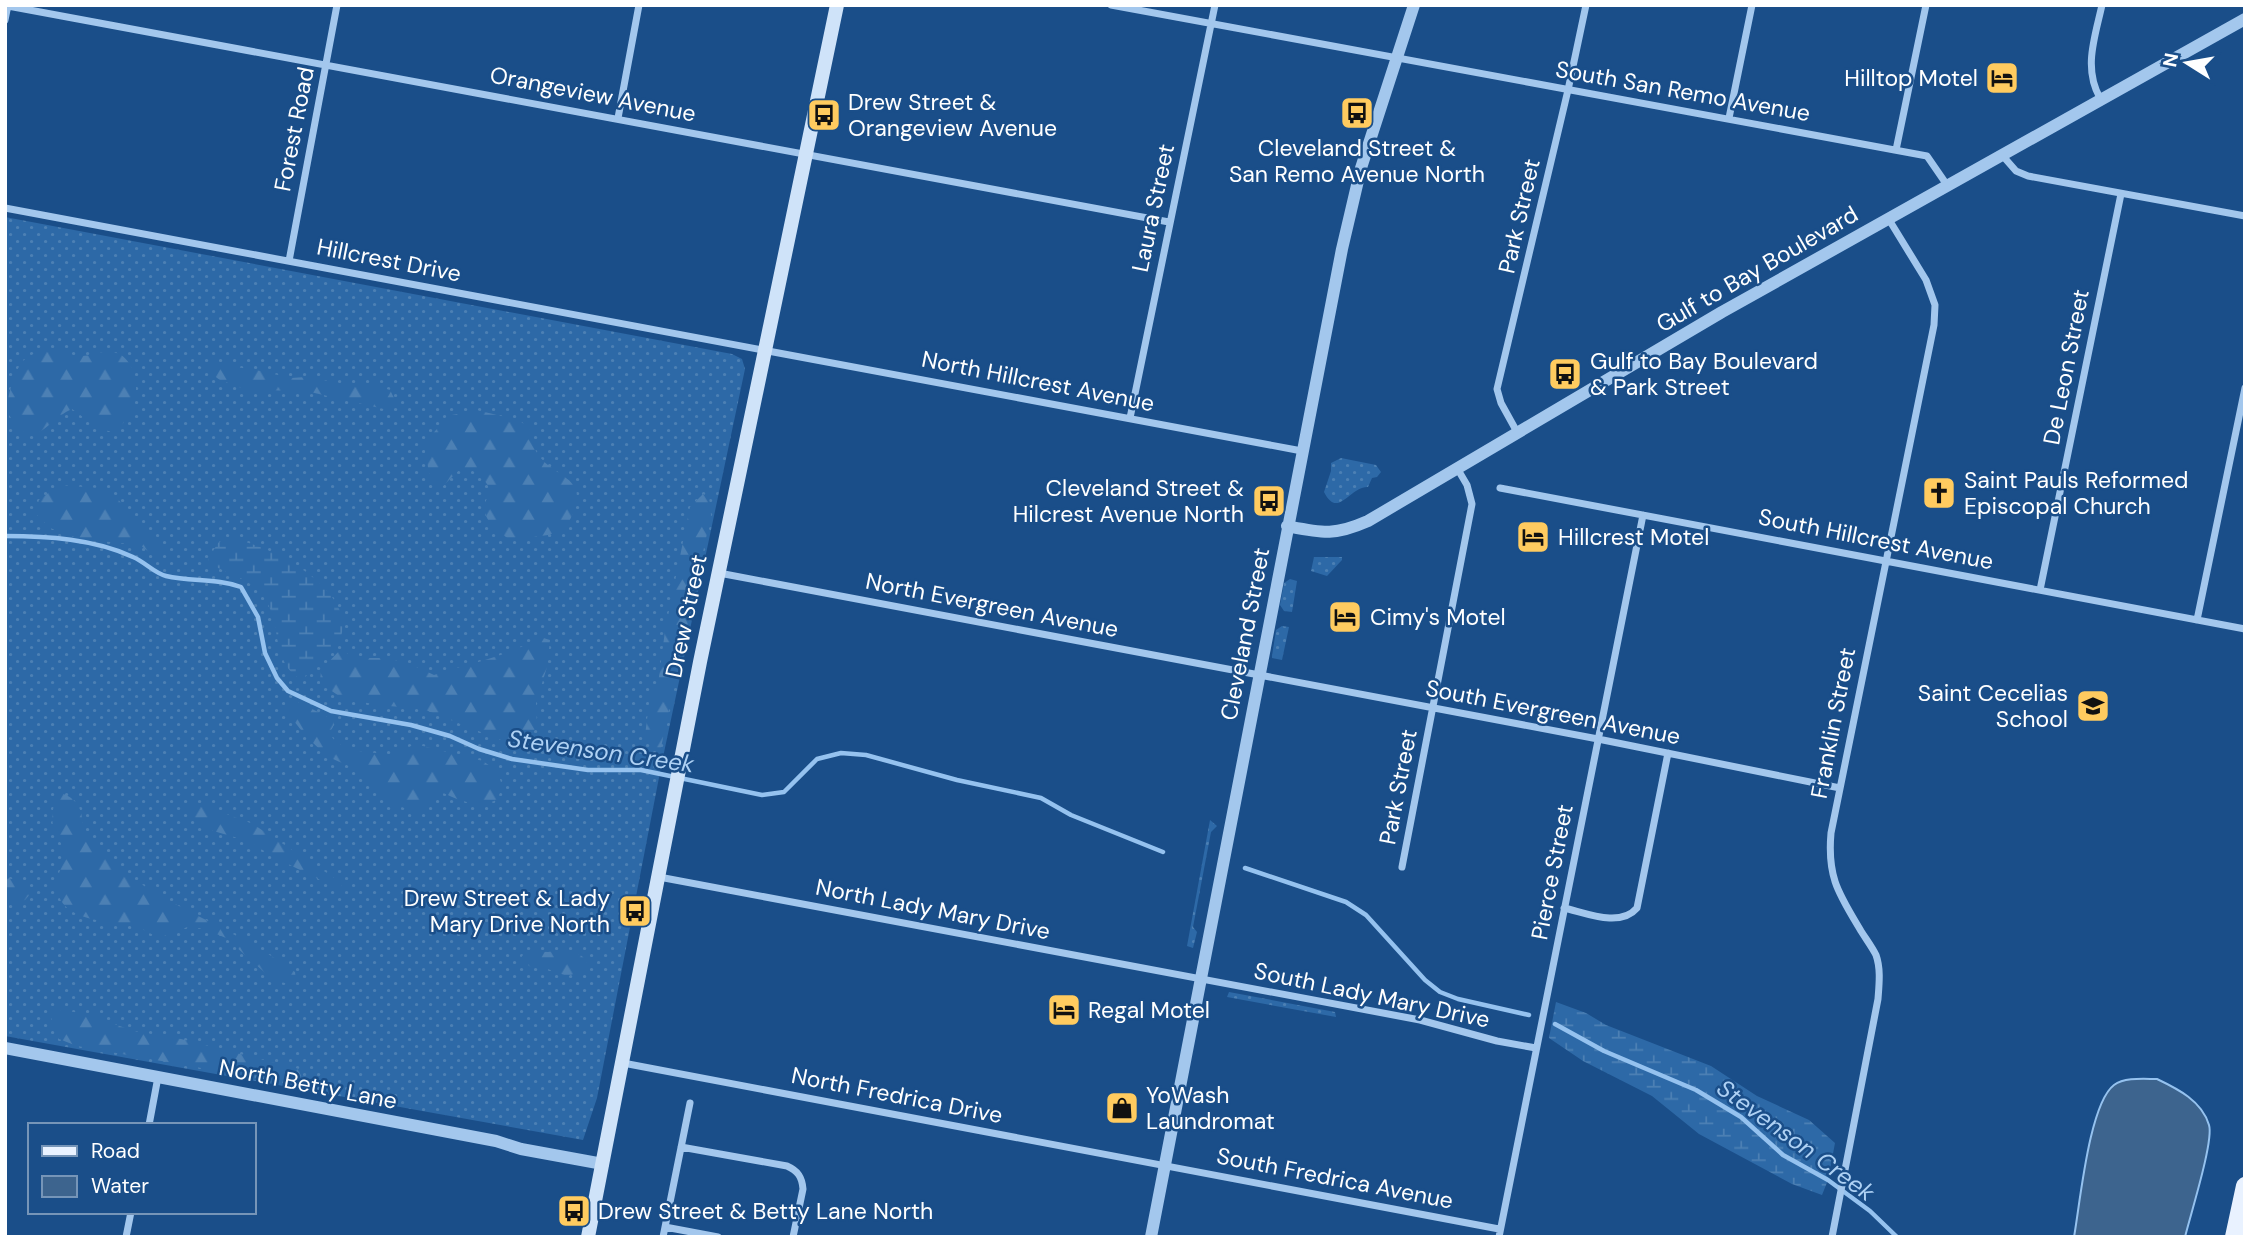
<svg xmlns="http://www.w3.org/2000/svg" width="2250" height="1242" font-family="'DM Sans',sans-serif">
<style>
.grass{fill:url(#grass-dots)}
.forest{fill:url(#forest-firs)}
.wetland{fill:url(#wetland-marsh)}
.water{fill:#3d648e;stroke:#95c2ef;stroke-width:2}
.lines{fill:none;stroke-linecap:round;stroke-linejoin:round}
.stream{stroke:#95c2ef;stroke-width:4.5}
.minor{stroke:#a3c7ed;stroke-width:7}
.tertiary{stroke:#a3c7ed;stroke-width:12}
.secondary{stroke:#cfe3f9;stroke-width:14}
.primary{stroke:#e9f2ff;stroke-width:18}
.labels{text-anchor:middle;dominant-baseline:central;stroke-width:5;stroke-linejoin:round;paint-order:stroke}
.poi-label{font-size:23px;fill:#fff;stroke:#1a4e89;text-anchor:start}
.street-label{font-size:23px;fill:#fff;stroke:#1a4e89}
.water-label{font-size:24px;font-style:italic;fill:#aed1f4;stroke:#1a4e89}
</style>
<defs>
<pattern id="grass-dots" width="8" height="8" patternUnits="userSpaceOnUse" patternTransform="scale(1.75)"><rect width="8" height="8" fill="#2d69a7"/><path d="M2 2h.1M6 6h.1" fill="none" stroke="#4c80b4" stroke-width="1.8" stroke-linecap="round"/></pattern>
<pattern id="forest-firs" width="22" height="20" patternUnits="userSpaceOnUse" patternTransform="scale(1.75)"><rect width="22" height="20" fill="#2d69a7"/><path d="M5 1l3.5 6h-7zM16 11l3.5 6h-7z" fill="#4c80b4"/></pattern>
<pattern id="wetland-marsh" width="20" height="14" patternUnits="userSpaceOnUse" patternTransform="scale(1.75)"><rect width="20" height="14" fill="#2d69a7"/><path d="M1 5h8M5 5V1M11 12h8M15 12V8" fill="none" stroke="#4c80b4"/></pattern>
</defs>
<rect width="100%" height="100%" fill="#1a4e89"/>
<path class="grass" d="M5,217L732,354L742,359L745,369L662,762L597,1098L583,1140L5,1036Z
M1341,458L1376,465L1381,472L1377,477L1372,478L1368,487C1350,486 1338,520 1324,492L1331,471V463Z
M1314,557H1342V560L1327,576L1311,571Z
M1290,579L1297,581L1292,612L1284,611L1280,605L1284,583Z
M1282,626L1289,627L1282,660L1272,658V656L1276,630Z
M1210,820L1217,826L1211,832L1193,927L1197,932L1193,948L1187,946Z
M1229,992L1335,1012L1336,1017L1227,997Z"/>
<path class="forest" d="M50,349C60,351 72,356 82,356C90,356 96,353 103,352C127,348 137,372 136,391C135,410 128,421 113,432L99,429L72,409C56,416 49,428 34,435L20,431C16,425 10,418 8,412C5,401 16,366 24,360C32,353 40,352 50,349Z
M208,363L256,370L291,378L306,377L345,384L371,385L390,390L395,400L384,409L306,391L247,390L220,380L200,366Z
M476,410L519,420L532,431C532,436 532,443 534,447C549,483 601,471 564,530L548,535L511,540C501,534 491,527 486,516C478,494 507,494 469,468L458,471L443,486H436L430,478L424,445L447,416Z
M59,485L97,488L112,492L132,516L157,539L162,551L154,556L140,545L80,539L50,528L35,513L39,500Z
M703,494L709,497L711,515L660,752L656,751L645,736L649,703L658,684L665,631L690,507Z
M540,637L550,640L547,667L536,703L537,727L526,741L506,742L423,709L378,705L342,698L320,683L321,670L341,649C356,662 373,656 390,659C406,662 420,668 434,675C470,663 507,657 540,637Z
M286,696L334,720L333,727L329,733L335,741L350,750L393,755L415,744L483,761L497,771L502,785L498,799C479,810 459,800 441,792L420,811C389,808 384,793 362,774C354,767 343,764 333,759C314,747 297,727 285,708Z
M58,792C78,798 84,810 82,830C91,840 100,854 111,862C166,908 238,929 295,972L296,981L289,984L273,980L226,938L207,930L190,926L159,938C153,935 146,931 140,928C114,920 63,924 57,890C54,876 65,866 64,853C63,843 57,839 54,829C50,818 54,802 58,792Z
M200,804L253,824L342,883L340,890L274,857L248,841L203,828L187,812L192,805Z
M5,878L19,880L30,886L31,893L25,900L5,905Z
M562,950C572,952 582,952 587,963L585,971L567,976L542,967L532,968L520,959L526,951L548,952Z
M53,1009L88,1014L133,1031L181,1039L299,1069L301,1075L299,1080L280,1082L77,1046L59,1039L50,1015Z"/>
<path class="wetland" d="M225,538C262,540 357,588 341,636C334,654 316,667 302,680C271,664 282,625 265,599C251,578 230,575 210,564L208,559L218,543Z
M1556,1002L1586,1013L1606,1025L1711,1066L1757,1096L1809,1120L1835,1143L1828,1180L1822,1195L1792,1184L1699,1134L1652,1096L1583,1061L1549,1038Z"/>
<path class="water" d="M2157,1079C2178,1089 2202,1101 2209,1125C2214,1141 2190,1216 2185,1237H2074C2080,1204 2089,1104 2114,1085C2125,1077 2144,1079 2157,1079Z"/>
<g class="lines">
<path class="stream" d="M5,536C47,536 95,539 133,557C145,562 154,573 166,576C191,582 217,578 241,587L258,617L265,653L277,678L288,691L331,711L411,725L450,736L479,749L512,759L588,770H641L762,795L784,792L817,759L841,753L866,755L957,780L1041,798L1071,815L1163,852
M1245,868L1346,902L1366,915L1425,980L1440,992L1458,999L1529,1015
M1555,1024L1604,1051L1696,1090L1741,1117L1783,1155L1828,1180L1870,1211L1897,1237"/>
<path class="minor" d="M1111,5L1927,156L1947,185
M8,6L1169,222
M5,20L8,5
M2100,98C2083,68 2095,37 2102,5
M618,118L639,5
M1729,118L1752,5
M1896,150L1926,5
M2002,155L2016,171L2028,176L2245,216
M5,208L1302,451
M289,261L337,5
M1130,418L1215,5
M1517,432L1501,403L1497,389L1568,90L1586,5
M1500,488L2245,629
M719,573L1598,739L1840,788
M2040,590L2121,194
M2197,620L2245,388
M1402,867L1472,504L1467,485L1457,468
M659,877L1420,1020L1497,1041L1536,1048
M1564,908C1586,913 1620,928 1637,908L1668,753
M623,1063L1499,1229
M149,1125L158,1077
M681,1147L787,1166C798,1171 802,1177 803,1189L793,1237
M665,1227L718,1237
M126,1237L131,1212
M663,1237L690,1103
M1499,1237L1643,515
M1832,1237L1878,999C1879,985 1881,969 1876,955C1872,947 1866,939 1861,931C1839,894 1827,878 1831,833L1934,325L1935,305L1926,280L1888,218"/>
<path class="tertiary" d="M1287,526C1323,533 1334,536 1368,521L1722,312L2245,19
M5,1048L496,1141L521,1149L603,1164
M1151,1237L1342,249L1361,168L1414,5"/>
<path class="secondary" d="M588,1237L700,662L837,5"/>
<path class="primary" d="M2234,1237L2245,1186"/>
</g>
<defs>
<symbol id="hotel-square" viewBox="-11 -11 22 22"><rect x="-9" y="-9" width="18" height="18" rx="4" fill="#ffcb5f" stroke="#1a4e89"/><path d="M-6-4.5h1.5V1H6V5H4.5V3h-9V5H-6ZM-4 0a1.8 1.8 0 1 1 3.6 0ZM.5 0V-2.5h3Q6-2.5 6 0Z" fill="#111"/></symbol>
<symbol id="bus-square" viewBox="-11 -11 22 22"><rect x="-9" y="-9" width="18" height="18" rx="4" fill="#ffcb5f" stroke="#1a4e89"/><path d="M-5-6H5V4H4V6H2V4H-2V6H-4V4H-5ZM-3.5-4V0h7V-4ZM-3.5 1.2v1.5H-2V1.2ZM2 1.2v1.5H3.5V1.2Z" fill="#111"/></symbol>
<symbol id="church-square" viewBox="-11 -11 22 22"><rect x="-9" y="-9" width="18" height="18" rx="4" fill="#ffcb5f" stroke="#1a4e89"/><path d="M-1.2-6h2.4v3.5h3.3v2.4h-3.3V6h-2.4V-.1h-3.3v-2.4h3.3Z" fill="#111"/></symbol>
<symbol id="school-square" viewBox="-11 -11 22 22"><rect x="-9" y="-9" width="18" height="18" rx="4" fill="#ffcb5f" stroke="#1a4e89"/><path d="M0-5L7-2L0 1L-7-2ZM-4 1L0 2.5L4 1V4Q0 6-4 4Z" fill="#111"/></symbol>
<symbol id="shop-square" viewBox="-11 -11 22 22"><rect x="-9" y="-9" width="18" height="18" rx="4" fill="#ffcb5f" stroke="#1a4e89"/><path d="M-5-2.5h2.3a2.7 3.5 0 0 1 5.4 0H5L5.5 6h-11ZM-1.5-2.5h3a1.5 2.3 0 0 0-3 0Z" fill="#111"/></symbol>
</defs>
<g fill-rule="evenodd">
<use href="#hotel-square" x="1983" y="59" width="38" height="38"/>
<use href="#bus-square" x="1338" y="94" width="38" height="38"/>
<use href="#bus-square" x="805" y="96" width="38" height="38"/>
<use href="#bus-square" x="1546" y="355" width="38" height="38"/>
<use href="#church-square" x="1920" y="474" width="38" height="38"/>
<use href="#bus-square" x="1250" y="482" width="38" height="38"/>
<use href="#hotel-square" x="1514" y="518" width="38" height="38"/>
<use href="#hotel-square" x="1326" y="598" width="38" height="38"/>
<use href="#school-square" x="2074" y="687" width="38" height="38"/>
<use href="#bus-square" x="616" y="892" width="38" height="38"/>
<use href="#hotel-square" x="1045" y="991" width="38" height="38"/>
<use href="#shop-square" x="1103" y="1089" width="38" height="38"/>
<use href="#bus-square" x="555" y="1192" width="38" height="38"/>
</g>
<g class="labels">
<g class="poi-label">
<text x="1978" y="78" text-anchor="end">Hilltop Motel</text>
<text x="848" y="102">Drew Street &amp;<tspan x="848" dy="26">Orangeview Avenue</tspan></text>
<text x="1357" y="148" text-anchor="middle">Cleveland Street &amp;<tspan x="1357" dy="26">San Remo Avenue North</tspan></text>
<text x="1590" y="361">Gulf to Bay Boulevard<tspan x="1590" dy="26">&amp; Park Street</tspan></text>
<text x="1964" y="480">Saint Pauls Reformed<tspan x="1964" dy="26">Episcopal Church</tspan></text>
<text x="1244" y="488" text-anchor="end">Cleveland Street &amp;<tspan x="1244" dy="26">Hilcrest Avenue North</tspan></text>
<text x="1558" y="537">Hillcrest Motel</text>
<text x="1370" y="617">Cimy's Motel</text>
<text x="2068" y="693" text-anchor="end">Saint Cecelias<tspan x="2068" dy="26">School</tspan></text>
<text x="610" y="898" text-anchor="end">Drew Street &amp; Lady<tspan x="610" dy="26">Mary Drive North</tspan></text>
<text x="1088" y="1010">Regal Motel</text>
<text x="1146" y="1095">YoWash<tspan x="1146" dy="26">Laundromat</tspan></text>
<text x="598" y="1211">Drew Street &amp; Betty Lane North</text>
</g>
<g class="street-label">
<text transform="translate(1683 91) rotate(10)">South San Remo Avenue</text>
<text transform="translate(593 94) rotate(11)">Orangeview Avenue</text>
<text transform="translate(294 129) rotate(-79)">Forest Road</text>
<text transform="translate(1153 208) rotate(-78)">Laura Street</text>
<text transform="translate(1519 216) rotate(-77)">Park Street</text>
<text transform="translate(389 260) rotate(11)">Hillcrest Drive</text>
<text transform="translate(1757 269) rotate(-30)">Gulf to Bay Boulevard</text>
<text transform="translate(2066 367) rotate(-79)">De Leon Street</text>
<text transform="translate(1038 381) rotate(11)">North Hillcrest Avenue</text>
<text transform="translate(1876 539) rotate(11)">South Hillcrest Avenue</text>
<text transform="translate(992 605) rotate(11)">North Evergreen Avenue</text>
<text transform="translate(686 616) rotate(-78)">Drew Street</text>
<text transform="translate(1245 634) rotate(-79)">Cleveland Street</text>
<text transform="translate(1553 712) rotate(11)">South Evergreen Avenue</text>
<text transform="translate(1833 723) rotate(-79)">Franklin Street</text>
<text transform="translate(1398 787) rotate(-79)">Park Street</text>
<text transform="translate(1552 872) rotate(-79)">Pierce Street</text>
<text transform="translate(933 909) rotate(11)">North Lady Mary Drive</text>
<text transform="translate(1372 995) rotate(12)">South Lady Mary Drive</text>
<text transform="translate(308 1084) rotate(11)">North Betty Lane</text>
<text transform="translate(897 1095) rotate(11)">North Fredrica Drive</text>
<text transform="translate(1335 1178) rotate(11)">South Fredrica Avenue</text>
</g>
<g class="water-label">
<text transform="translate(601 751) rotate(8)">Stevenson Creek</text>
<text transform="translate(1796 1140) rotate(36)">Stevenson Creek</text>
</g>
</g>
<rect width="2250" height="1242" fill="none" stroke="#ffffff" stroke-width="14"/>
<rect x="28" y="1123" width="228" height="91" fill="#1a4e89" stroke="#7695b8" stroke-width="2"/>
<rect x="42" y="1146" width="35" height="10" fill="#e9f2ff" stroke="#7695b8" stroke-width="2"/>
<text x="91" y="1158" font-size="21" fill="#ffffff">Road</text>
<rect x="42" y="1176" width="35" height="21" fill="#3d648e" stroke="#7695b8" stroke-width="2"/>
<text x="91" y="1193" font-size="21" fill="#ffffff">Water</text>
<g transform="translate(2187 63) rotate(281)" stroke="#1a4e89" stroke-width="5" paint-order="stroke">
<path d="M0-5L12 26L0 18L-12 26Z" fill="#ffffff"/>
<text y="-10" font-size="19" font-weight="bold" text-anchor="middle" fill="#ffffff">N</text>
</g>
</svg>
